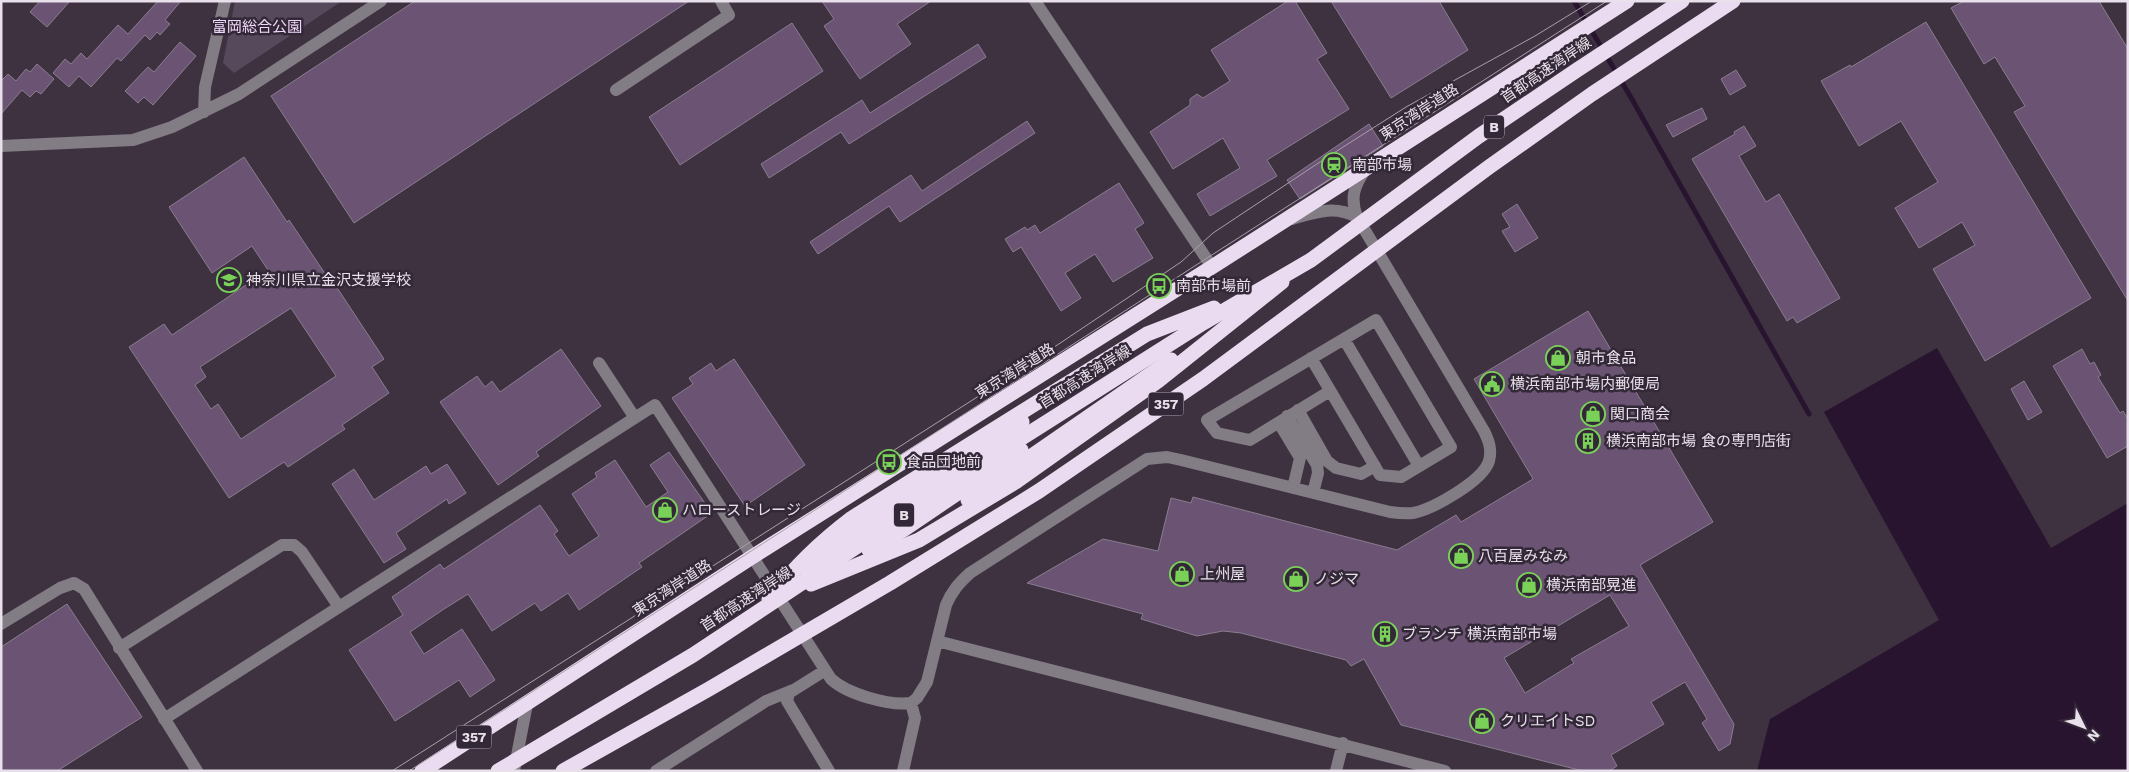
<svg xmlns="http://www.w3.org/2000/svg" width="2129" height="772" font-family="'Work Sans','Noto Sans JP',sans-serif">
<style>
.green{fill:#57495c}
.water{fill:#29142f}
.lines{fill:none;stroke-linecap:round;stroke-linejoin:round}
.stream{stroke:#29142f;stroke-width:5}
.building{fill:#6b5373;stroke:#8a7d8f;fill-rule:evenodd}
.minor{stroke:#827c84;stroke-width:12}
.highway{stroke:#ebdbf0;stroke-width:15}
.tram{stroke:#a89fab;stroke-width:1}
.highway-bridge{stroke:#ebdbf0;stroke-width:15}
.labels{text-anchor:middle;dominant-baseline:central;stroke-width:5;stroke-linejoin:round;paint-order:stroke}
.shield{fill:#332837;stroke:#b2a9b4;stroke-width:1}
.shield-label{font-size:14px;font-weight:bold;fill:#e8e0ea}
.park-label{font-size:15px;fill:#f1d7f9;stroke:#332837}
.street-label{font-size:15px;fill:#e8e0ea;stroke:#332837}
.poi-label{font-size:15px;fill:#e8e0ea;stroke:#332837;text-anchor:start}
</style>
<rect width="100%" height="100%" fill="#3e3241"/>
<path class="green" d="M235,1H342L234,73L223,63Z"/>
<path class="water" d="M1937,348L2051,548L2128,503V771H1757L1770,719L1939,620L1824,412Z"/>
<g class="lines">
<path class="stream" d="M1574,1L1633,101L1809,414"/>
</g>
<path class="building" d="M40,1H70L47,27L30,12Z
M158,1H181L165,20L170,24L160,35L157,32L150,40L145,35L121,61L117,58L91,87L79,76L69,87L53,73L65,59L71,64L81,53L87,59L118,25L128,34Z
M415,1H689L354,223L271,96Z
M822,1H931L897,24L911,44L860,79L824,26L834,19Z
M1288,1H1295L1327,53L1317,59L1349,109L1267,160L1277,176L1210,216L1197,194L1240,168L1223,138L1173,169L1150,132L1190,105V99L1197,94L1203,98L1230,81L1211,50Z
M1331,1H1439L1468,50L1391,98Z
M1964,1H2099L2128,49V301L2014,112L2025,106L1995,57L1984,64L1951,8Z
M1926,22L2091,298L1985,361L1933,269L1975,245L1962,222L1919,248L1895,208L1938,182L1901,121L1859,146L1821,81L1850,65L1851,67Z
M792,23L823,71L680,165L649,117Z
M180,42L196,56L153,105L144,97L138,103L125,91L148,67L154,72Z
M978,44L986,57L849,144L841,132L769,178L761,164L862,100L870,113Z
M37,64L54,79L41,94L36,91L30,97L22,90L1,114V81L8,74L16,81L26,69L30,72Z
M1736,70L1746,86L1730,95L1721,79Z
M1702,108L1707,119L1673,137L1666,125Z
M1027,121L1035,133L900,222L889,206L818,254L810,242L911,175L922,191Z
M1369,124L1383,146L1300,199L1287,180Z
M1744,126L1756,146L1739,156L1766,202L1779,194L1840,298L1797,323L1793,317L1787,321L1692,159L1735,134L1734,132Z
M244,157L287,222L289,220L326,275L328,274L384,359L372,367L389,393L342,425L345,429L288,467L284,462L229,498L129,347L164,324L172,335L268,270L252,246L212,273L169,207ZM291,308L336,376L241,439L218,404L211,409L195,385L206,377L200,367Z
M1119,183L1144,223L1135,229L1153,258L1113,282L1095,254L1065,273L1081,298L1061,311L1021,247L1013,252L1005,239L1025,227L1027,230L1035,225L1040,233Z
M1517,204L1538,238L1515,252L1502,231L1510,227L1502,214Z
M1588,311L1713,522L1640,565L1734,724L1730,744L1719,751L1702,723L1707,719L1685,682L1651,702L1664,724L1611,755L1617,766L1609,771H1583L1401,725L1364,659L1351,666L1346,660L1241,633L1223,631L1197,636L1141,619L1143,614L1027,583L1103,539L1158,551L1171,498L1191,503L1193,497L1397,550L1456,515L1461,522L1533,479L1474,379ZM1610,595L1629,626L1571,659L1574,663L1525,693L1504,658Z
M561,349L601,406L536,452L539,456L498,485L440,402L477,376L485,387L492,381L500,392Z
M2082,349L2090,364L2094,362L2101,375L2098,377L2120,413L2123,411L2128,419V446L2107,458L2053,366Z
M734,359L805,465L745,506L672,398L693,384L689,378L711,363L716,371Z
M2024,381L2042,412L2028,420L2011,389Z
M669,452L712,513L639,563L642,567L579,610L568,593L541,611L535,603L492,631L468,594L444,609L410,632L424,654L462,629L495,680L470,697L459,680L395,721L349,650L403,615L392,597L440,564L444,569L540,505L558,531L554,534L569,556L599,536L572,494L597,477L595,473L615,460L646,507L668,492L650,465Z
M447,464L466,493L449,504L447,499L396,533L406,549L384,563L332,484L354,469L374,500L426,466L431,474Z
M67,604L142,717L57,771H1V647Z"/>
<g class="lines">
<path class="minor" d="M1035,1L1212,267
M616,90L729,15L721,1
M204,112L205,87L225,1
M1,146L133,140L172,127L239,94L381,1
M1292,219C1316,212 1334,205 1357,217
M1344,339L1419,466
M1311,358L1380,475L1401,477L1451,447L1376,320L1207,420L1217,433L1250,440L1330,391
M599,363L635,418
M1298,410L1327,461L1336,468L1361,474L1375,466
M1287,416L1317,465L1318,473L1313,493
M1279,423L1300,458L1293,488
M1,624L60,588L74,583L84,589L197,771
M937,641L1445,771
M119,648L282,545H294L302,552L339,607
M824,671L789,693L787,701L829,771
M164,719L655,405L831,679C847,694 889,706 911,703L917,698L927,682L946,605C952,591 959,583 970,573L1147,459L1167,457L1181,460L1390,512C1397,513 1405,514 1413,513C1433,509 1483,481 1489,461C1492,450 1489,441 1484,431L1357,217C1350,198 1354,186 1365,170
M514,771L527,704
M656,771L766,701L793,690
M903,771L915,718L911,703
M1336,771L1343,743"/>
<path class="highway" d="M968,500L1171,360
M811,584L919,540L1017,481L1158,381L1282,282
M422,771L752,557L1212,267L1627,1"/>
<path class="tram" d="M392,771L1032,362L1181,262L1213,233L1329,156L1406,107L1535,36L1592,1
M409,771L1607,1"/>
<path class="highway-bridge" d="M869,550L903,530L1021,450
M805,569L860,529L1022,422
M769,599C796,566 818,544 852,518L1147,334L1214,308
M498,771L693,655L998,453L1203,323L1311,260L1479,136L1577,70L1682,1
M563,771L709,689L890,583L1039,491L1203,379L1489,167L1592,94L1733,1"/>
</g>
<defs>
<symbol id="station-ring" viewBox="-11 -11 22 22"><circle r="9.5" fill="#332837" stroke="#79d157" stroke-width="1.5"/><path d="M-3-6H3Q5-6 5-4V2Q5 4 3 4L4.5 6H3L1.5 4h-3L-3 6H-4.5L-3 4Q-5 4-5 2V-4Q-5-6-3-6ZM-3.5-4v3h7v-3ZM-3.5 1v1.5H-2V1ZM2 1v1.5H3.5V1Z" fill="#79d157"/></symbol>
<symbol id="school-ring" viewBox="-11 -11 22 22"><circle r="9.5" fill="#332837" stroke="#79d157" stroke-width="1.5"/><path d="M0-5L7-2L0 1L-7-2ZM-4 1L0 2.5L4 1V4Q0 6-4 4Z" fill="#79d157"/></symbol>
<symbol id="bus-ring" viewBox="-11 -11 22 22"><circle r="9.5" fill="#332837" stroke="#79d157" stroke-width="1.5"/><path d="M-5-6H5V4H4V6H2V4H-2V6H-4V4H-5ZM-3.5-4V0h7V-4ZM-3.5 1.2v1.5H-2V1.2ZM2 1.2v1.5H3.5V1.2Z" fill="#79d157"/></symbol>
<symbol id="shop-ring" viewBox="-11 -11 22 22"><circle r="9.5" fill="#332837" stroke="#79d157" stroke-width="1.5"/><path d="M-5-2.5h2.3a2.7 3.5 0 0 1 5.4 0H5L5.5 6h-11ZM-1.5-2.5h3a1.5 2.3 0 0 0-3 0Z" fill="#79d157"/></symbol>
<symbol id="civic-ring" viewBox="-11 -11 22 22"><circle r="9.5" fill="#332837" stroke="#79d157" stroke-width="1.5"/><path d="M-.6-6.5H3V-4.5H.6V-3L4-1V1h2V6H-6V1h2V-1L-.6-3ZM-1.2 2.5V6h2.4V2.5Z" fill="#79d157"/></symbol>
<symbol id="building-ring" viewBox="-11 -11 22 22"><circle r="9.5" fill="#332837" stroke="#79d157" stroke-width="1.5"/><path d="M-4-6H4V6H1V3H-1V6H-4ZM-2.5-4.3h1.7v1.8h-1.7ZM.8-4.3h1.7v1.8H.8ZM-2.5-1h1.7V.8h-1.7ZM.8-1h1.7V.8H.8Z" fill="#79d157"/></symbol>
</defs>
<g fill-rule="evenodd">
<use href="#station-ring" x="1320" y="151" width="28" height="28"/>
<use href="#school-ring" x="215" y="266" width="28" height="28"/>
<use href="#bus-ring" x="1145" y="272" width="28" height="28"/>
<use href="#shop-ring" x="1544" y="344" width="28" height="28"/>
<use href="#civic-ring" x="1478" y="370" width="28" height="28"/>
<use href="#shop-ring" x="1579" y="400" width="28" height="28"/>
<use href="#building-ring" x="1574" y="427" width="28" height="28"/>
<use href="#bus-ring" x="875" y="448" width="28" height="28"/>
<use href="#shop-ring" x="651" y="496" width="28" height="28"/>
<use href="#shop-ring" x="1447" y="542" width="28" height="28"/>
<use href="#shop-ring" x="1168" y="560" width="28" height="28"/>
<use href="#shop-ring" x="1282" y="565" width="28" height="28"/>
<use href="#shop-ring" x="1515" y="571" width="28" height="28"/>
<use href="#building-ring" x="1371" y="620" width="28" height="28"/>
<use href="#shop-ring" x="1468" y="707" width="28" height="28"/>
</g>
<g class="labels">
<g class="shield">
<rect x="1484" y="115.5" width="20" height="23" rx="4"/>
<rect x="1148.5" y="392.5" width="35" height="23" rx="4"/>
<rect x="894" y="503.5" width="20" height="23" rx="4"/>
<rect x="456.5" y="725.5" width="35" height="23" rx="4"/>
</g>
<g class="shield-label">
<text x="1494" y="127">B</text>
<text x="1166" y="404">357</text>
<text x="904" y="515">B</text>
<text x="474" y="737">357</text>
</g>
<g class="park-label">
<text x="257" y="27">富岡総合公園</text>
</g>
<g class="street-label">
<text transform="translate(1546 70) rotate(-34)">首都高速湾岸線</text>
<text transform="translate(1419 112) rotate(-33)">東京湾岸道路</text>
<text transform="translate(1015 371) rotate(-32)">東京湾岸道路</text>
<text transform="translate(1085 377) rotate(-32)">首都高速湾岸線</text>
<text transform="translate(672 588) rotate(-33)">東京湾岸道路</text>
<text transform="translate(746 599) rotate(-33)">首都高速湾岸線</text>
</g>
<g class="poi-label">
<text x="1352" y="165">南部市場</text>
<text x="246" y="280">神奈川県立金沢支援学校</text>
<text x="1176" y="286">南部市場前</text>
<text x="1576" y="358">朝市食品</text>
<text x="1510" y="384">横浜南部市場内郵便局</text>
<text x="1610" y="414">関口商会</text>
<text x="1606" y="441">横浜南部市場 食の専門店街</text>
<text x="906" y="462">食品団地前</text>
<text x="682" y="510">ハローストレージ</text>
<text x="1478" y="556">八百屋みなみ</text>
<text x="1200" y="574">上州屋</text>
<text x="1314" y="579">ノジマ</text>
<text x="1546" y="585">横浜南部晃進</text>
<text x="1402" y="634">ブランチ 横浜南部市場</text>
<text x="1500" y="721">クリエイトSD</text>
</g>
</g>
<rect width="2129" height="772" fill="none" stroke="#e8e0ea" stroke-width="5"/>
<g transform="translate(2084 727) rotate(132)" stroke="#332837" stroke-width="4" paint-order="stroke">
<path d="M0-4L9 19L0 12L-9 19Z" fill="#e8e0ea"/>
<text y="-8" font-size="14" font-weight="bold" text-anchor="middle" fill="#e8e0ea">N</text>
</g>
</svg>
